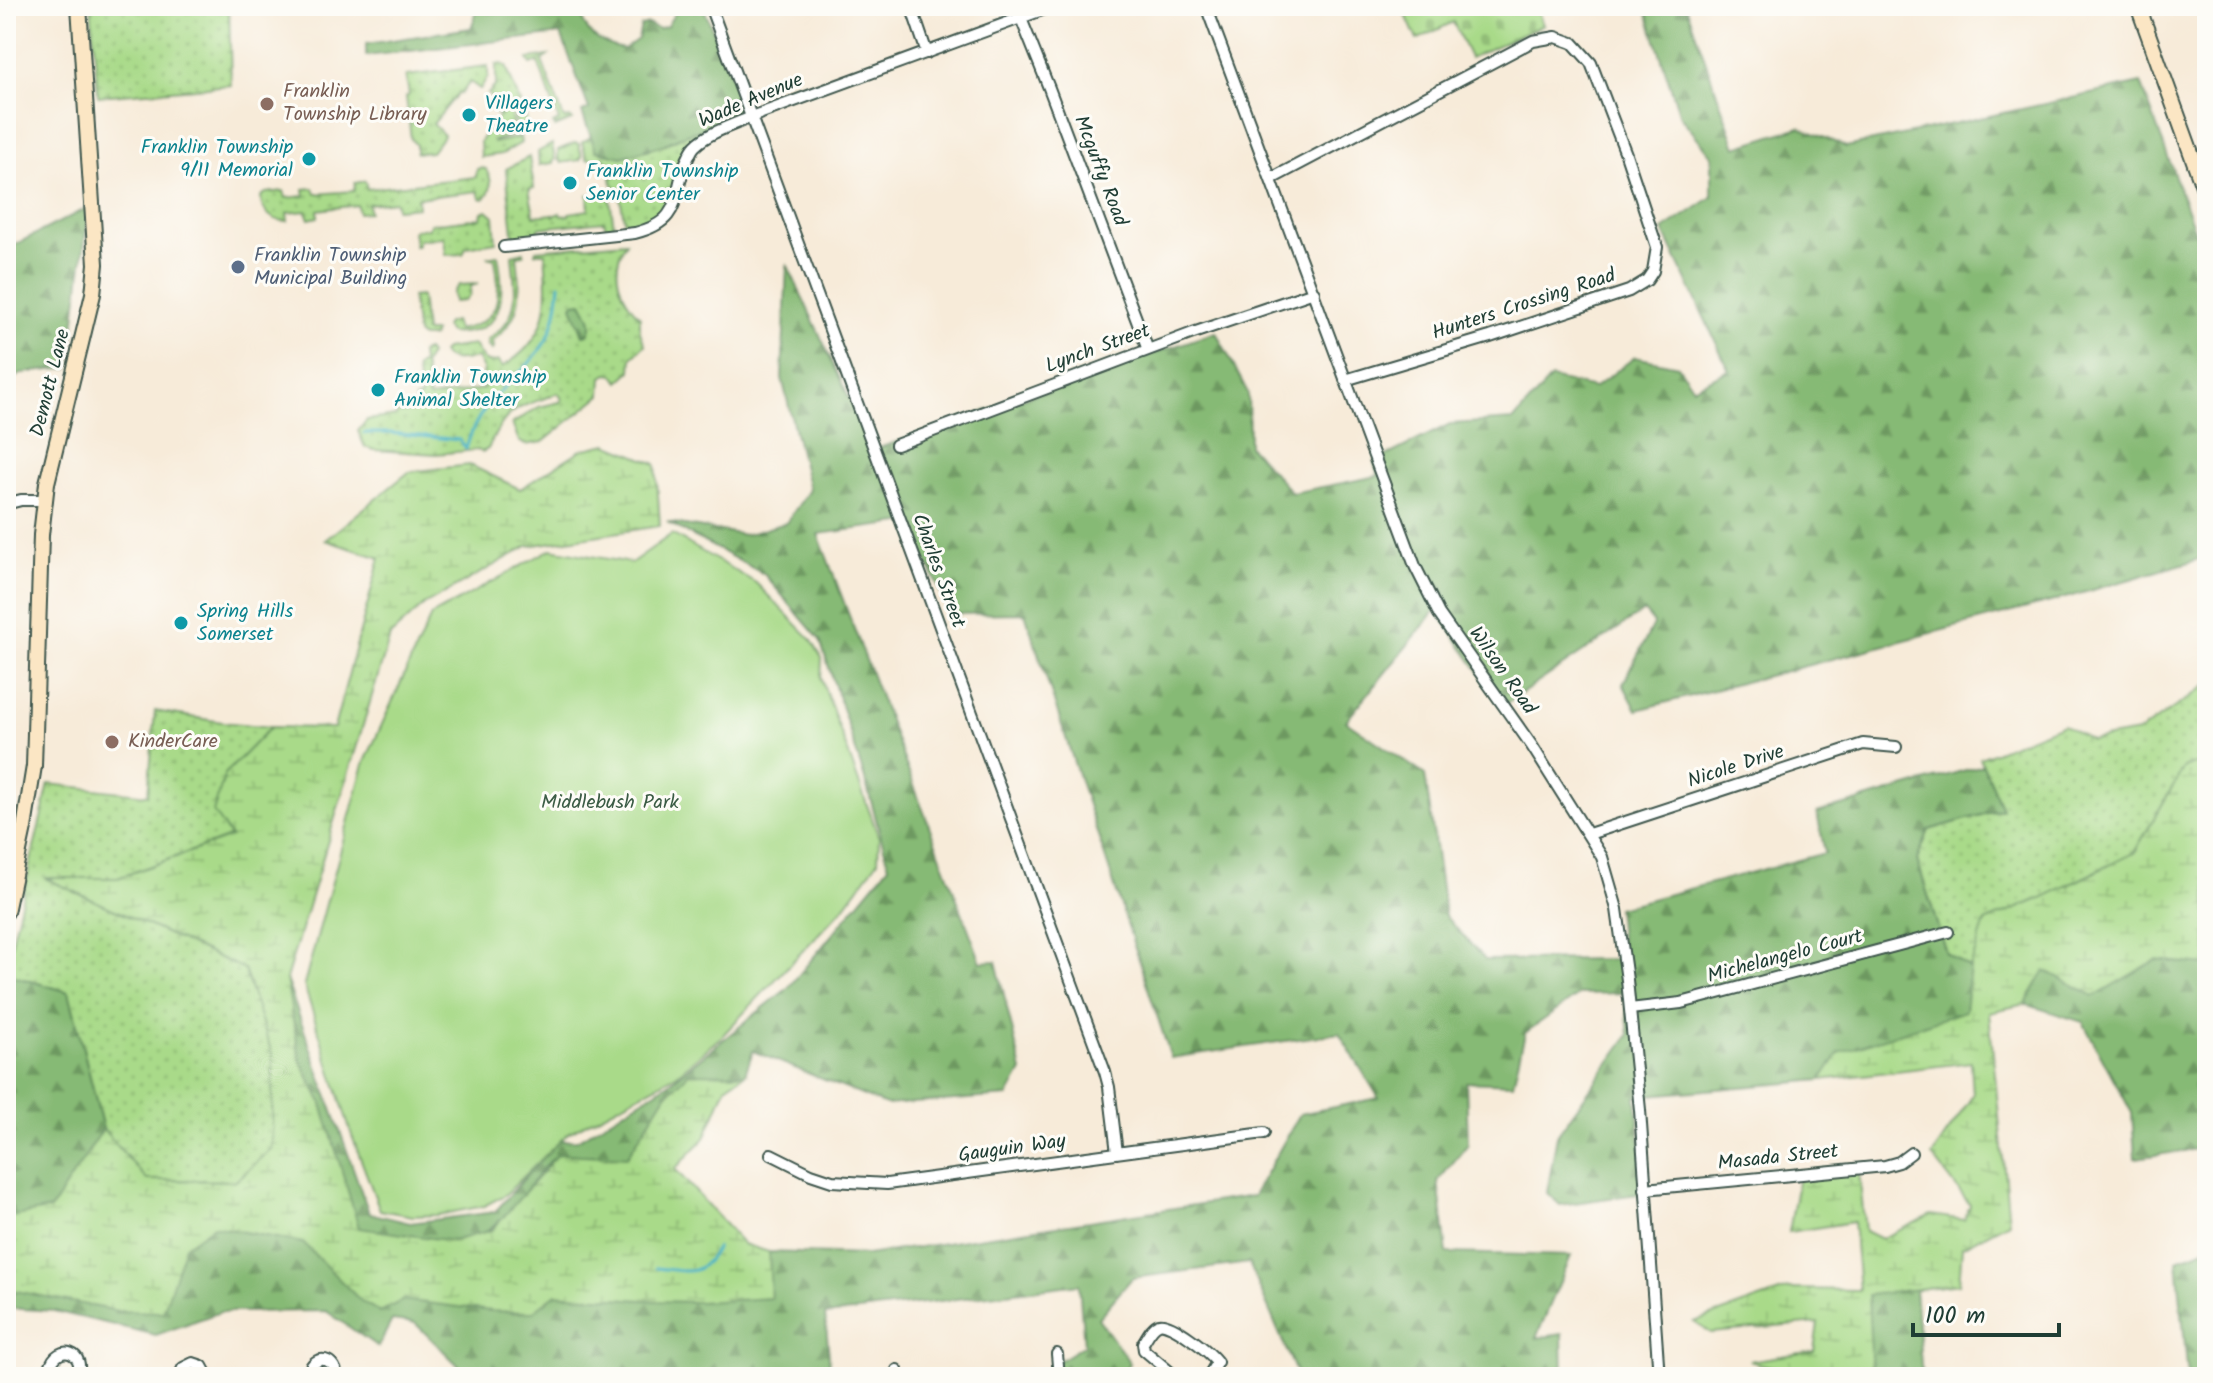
<svg xmlns="http://www.w3.org/2000/svg" width="2213" height="1383" font-family="Kalam,sans-serif">
<style>
.grass{fill:url(#grass-dots);stroke:#648c5e;stroke-width:2}
.forest{fill:url(#forest-firs);stroke:#527c54;stroke-width:2}
.wetland{fill:url(#wetland-marsh);stroke:#648c5e;stroke-width:2}
.cemetery{fill:url(#cemetery-stones);stroke:#648c5e;stroke-width:2}
.green{fill:#a9da89;stroke:#648c5e;stroke-width:2}
.lines{fill:none;stroke-linecap:round;stroke-linejoin:round}
.stream{stroke:#48b3c6;stroke-width:3}
.street-casing{stroke:#3f574d;stroke-width:14}
.secondary-casing{stroke:#3f574d;stroke-width:18}
.street{stroke:#fff;stroke-width:10}
.secondary{stroke:#fbe6c4;stroke-width:14}
.education-dot{fill:#8d6e63;stroke:#fdfcf7;stroke-width:3}
.culture-dot{fill:#0f9aa8;stroke:#fdfcf7;stroke-width:3}
.service-dot{fill:#5c6f8a;stroke:#fdfcf7;stroke-width:3}
.labels{text-anchor:middle;dominant-baseline:central;stroke-width:6;stroke-linejoin:round;paint-order:stroke}
.education-label{font-size:20px;fill:#785e54;stroke:#fdfcf7;text-anchor:start}
.street-label{font-size:20px;fill:#1f3d34;stroke:#fdfcf7}
.culture-label{font-size:20px;fill:#0d838f;stroke:#fdfcf7;text-anchor:start}
.service-label{font-size:20px;fill:#4e5e75;stroke:#fdfcf7;text-anchor:start}
.park-label{font-size:20px;fill:#3b5c45;stroke:#fdfcf7}
</style>
<defs>
<pattern id="grass-dots" width="8" height="8" patternUnits="userSpaceOnUse" patternTransform="scale(2)"><rect width="8" height="8" fill="#a9da89"/><path d="M2 2h.1M6 6h.1" fill="none" stroke="#91bc77" stroke-width="1.8" stroke-linecap="round"/></pattern>
<pattern id="forest-firs" width="22" height="20" patternUnits="userSpaceOnUse" patternTransform="scale(2)"><rect width="22" height="20" fill="#86ba75"/><path d="M5 1l3.5 6h-7zM16 11l3.5 6h-7z" fill="#6d9861"/></pattern>
<pattern id="wetland-marsh" width="20" height="14" patternUnits="userSpaceOnUse" patternTransform="scale(2)"><rect width="20" height="14" fill="#a9da89"/><path d="M1 5h8M5 5V1M11 12h8M15 12V8" fill="none" stroke="#91bc77"/></pattern>
<pattern id="cemetery-stones" width="16" height="16" patternUnits="userSpaceOnUse" patternTransform="scale(2)"><rect width="16" height="16" fill="#a9da89"/><path d="M2 7V4a2 2 0 0 1 4 0v3zM10 15v-3a2 2 0 0 1 4 0v3z" fill="#91bc77"/></pattern>
</defs>
<rect width="100%" height="100%" fill="#fdfcf7"/>
<filter id="ink" filterUnits="userSpaceOnUse"><feTurbulence type="fractalNoise" baseFrequency=".0125" numOctaves="2"/><feDisplacementMap in="SourceGraphic" scale="16" xChannelSelector="R" yChannelSelector="G"/><feConvolveMatrix kernelMatrix="1 2 1 2 8 2 1 2 1" color-interpolation-filters="sRGB"/></filter>
<filter id="wash" filterUnits="userSpaceOnUse"><feTurbulence type="fractalNoise" baseFrequency=".006" numOctaves="4" result="noise"/><feDisplacementMap in="SourceGraphic" scale="32" xChannelSelector="R" yChannelSelector="G"/><feGaussianBlur stdDeviation="1.8" result="paint"/><feColorMatrix in="noise" values="0 0 0 0 0 0 0 0 0 0 0 0 0 0 0 0 0 1.4 0 .05"/><feComposite in="paint" operator="in"/></filter>
<g filter="url(#wash)">
<rect width="100%" height="100%" fill="#f7ebd9"/>
<path class="grass" d="M91,6H229L231,85L98,96Z
M548,56L542,61L564,119L570,118L572,120L555,127L553,124L559,121L538,62L531,64L528,59Z
M496,65L502,64L506,66L520,103L502,110L498,115L486,105L491,97L488,94L496,85Z
M488,66V77L480,89L470,82L461,94L458,93L433,124L444,135L431,152L416,153V145L411,139L406,97L409,95L406,76Z
M522,107L526,117L523,133L515,135L516,123L513,108Z
M510,109L513,128L512,135L494,141V143L520,137L521,143L502,154L481,157L480,141L499,116Z
M723,124C709,130 697,135 687,148C671,170 679,210 649,223C639,227 635,227 625,224L619,191L612,183L611,177L615,176L613,166H609V162H605V159H587L582,142L591,137L663,145L687,134Z
M575,143L579,144L582,157L580,158V160L561,163L560,160H558V150Z
M552,144L555,160L553,161V163L539,165L538,152Z
M529,157L534,188L529,189L534,216L553,214L554,216L560,213L561,216L569,215V213L589,210L588,195L609,193L614,226L613,229L607,230L604,221L539,228V237L537,239L514,241L506,169Z
M480,168L486,169C492,178 493,192 484,199L480,198L478,191L417,198L418,207L396,209L395,201L368,204L369,212L358,213L357,205L318,210V217L309,219L306,211L287,213L288,221C273,222 261,212 261,196L266,193L284,191L286,198L305,196L304,189L314,188L316,194L354,191L355,183L365,181L367,189L476,177L477,169Z
M487,210L494,216L496,242L466,247L463,254L446,255L444,237L418,240V245L415,246L413,230L429,228L430,224L481,218L482,212Z
M626,242C609,270 619,295 640,317V332L645,345L632,357L631,371L619,382L614,375L608,374L602,377L601,395L543,442L525,445L519,441L512,424L539,407L560,402L562,399L558,393C517,410 508,404 488,449L482,452L477,450L436,454L374,450L365,447L358,431L367,420L396,416L397,413L417,411L415,399L421,397L416,368L422,363L421,353L427,351L430,355L424,364L429,398L483,389V369L477,358C465,359 449,365 442,353L445,349L474,345C481,355 483,367 498,361L502,367C551,339 549,302 545,253H535L536,250Z
M524,252V255L517,256C521,295 524,316 491,342L494,347L492,350L488,346L487,340C523,317 515,291 512,255Z
M498,255C506,298 504,336 449,333L445,327L447,323L454,321L457,330C502,323 501,297 495,259L487,257Z
M478,284L471,286L470,295L464,301L454,302L453,292L459,285Z
M421,296L425,332H434L432,337H420L417,334L412,297Z
M2207,685V761L2184,767L2134,853L2042,898L1986,922L1970,968L1946,953L1917,860L1929,830L2002,809L1980,758L2063,724L2091,740L2139,732Z
M155,711L222,722L271,727L225,774L232,836L118,878L47,879L244,969L273,1056L272,1149L236,1181L146,1180L103,1129L69,992L6,974V967L49,784L148,795Z"/>
<path class="forest" d="M479,6H580C582,33 598,44 624,49L638,39L641,26L648,24L658,29L667,26L679,6H703L746,112L723,124L687,134L663,145L622,157L596,151L582,112L589,109L561,34L366,56V44L471,28Z
M1645,6H1686L1736,147L1800,127L1846,147L2141,83L2207,265V557L2058,600L1637,710L1623,684L1654,623L1644,611L1503,706L1436,610L1346,721L1425,775L1445,916L1485,960L1622,959L1617,908L1825,853L1817,813L1983,765L2002,809L1929,830L1917,860L1946,953L1970,968L1965,1011L1839,1053L1821,1080L1636,1096L1645,1193L1560,1205L1547,1193L1557,1135L1629,1035L1625,993L1580,994L1525,1033L1513,1084L1466,1082L1468,1144L1438,1181L1447,1253L1571,1256L1536,1338L1562,1334L1563,1377H1298L1249,1263L1132,1278L1098,1318L1130,1363L1119,1377H1055L1054,1364L1084,1345L1079,1284L825,1315L831,1377H470L415,1323L392,1320L378,1347L326,1311L220,1312L156,1335L54,1311L6,1308V1289L118,1311L185,1246L213,1226L303,1243L361,1301L380,1312L403,1300L492,1311L532,1312L556,1294L658,1301L698,1302L770,1298L769,1252L867,1255L1253,1196L1300,1114L1379,1098L1339,1033L1171,1058L1025,613L951,614L908,522L818,534L981,962L996,961L1022,1071L1008,1096L886,1105L753,1051L745,1074L666,1095L627,1157L558,1154L545,1166L507,1215L485,1232L454,1241L359,1229L321,1101L300,1060L286,979L369,1213L410,1223L495,1212L557,1141L577,1140L669,1083L788,988L889,866L864,776L820,640L764,574L667,522L745,535L786,523L809,490L782,378L787,264L873,450L1216,332L1248,393L1249,446L1292,493L1378,476L1374,462L1450,424L1514,420L1551,378L1594,388L1635,357L1678,366L1693,388L1729,370L1663,230L1712,197V156L1680,116Z
M89,207L69,368L23,373L6,382V249Z
M582,302C587,312 596,323 588,334L583,335L572,306L574,303Z
M2156,960L2207,965V1071L2194,1085L2205,1148L2135,1158L2132,1113L2083,1022L2025,1004L2045,970L2094,996Z
M6,974L69,992L103,1129L51,1209L6,1218Z
M2207,1248V1377H2188L2177,1260Z
M1915,1289L1922,1377H1872L1868,1295Z"/>
<path class="wetland" d="M607,444L656,464L660,526L528,546L424,605L390,636L286,979L300,1060L321,1101L359,1228L453,1241L492,1230L558,1154L627,1157L666,1095L689,1073L745,1074L726,1087L705,1138L675,1169L743,1244L769,1252L771,1298L698,1302L658,1301L556,1294L532,1312L492,1311L403,1300L380,1312L361,1301L303,1243L213,1226L185,1246L163,1312L118,1311L6,1289V1218L51,1209L103,1129L147,1180L236,1181L272,1148L273,1056L244,969L45,878H118L231,837L213,812L225,774L271,727L334,728L380,558L325,540L409,472L470,465L520,489L581,450Z
M2207,761V965L2156,960L2094,996L2045,970L2025,1004L1989,1012L2009,1222L1962,1247L1959,1284L1868,1295L1872,1377H1822V1371L1792,1372L1749,1361L1814,1351L1818,1323L1711,1333L1694,1322L1788,1289L1859,1290L1853,1222L1789,1232L1799,1176L1859,1171L1865,1231L1881,1239L1931,1215L1964,1220L1970,1205L1932,1156L1973,1095L1971,1062L1821,1080L1839,1053L1965,1011L1970,968L1985,922L2042,898L2134,853L2184,767Z"/>
<path class="cemetery" d="M1402,6H1536L1543,25L1470,58L1453,22L1417,40Z"/>
<path class="green" d="M672,534L756,583L811,639L822,658L821,678L879,838L878,861L844,907L722,1036L676,1075L568,1133L505,1195L484,1206L438,1215L413,1216L380,1210L352,1136L304,985L364,764L431,616L551,549L631,563Z"/>
<g class="lines">
<path class="stream" d="M364,433H390L460,440L466,449
M466,449C481,391 522,383 547,339C556,322 558,303 560,284
M656,1268C688,1271 699,1279 717,1247"/>
</g>
</g>
<g filter="url(#ink)">
<g class="lines">
<defs>
<path id="street" d="M710,6L1105,1072L1109,1087L1117,1153
M911,6L927,53
M1016,6L1049,88L1148,350
M1206,6L1415,566L1439,614L1532,746L1602,857L1617,909L1627,980L1640,1110L1659,1377
M1271,179L1533,41L1556,37L1573,43L1591,63L1626,154L1657,247L1653,271L1647,280L1629,291L1490,337L1345,380
M504,247L635,233C682,221 672,199 686,162C689,157 691,150 695,146C709,132 734,125 751,117L1053,6
M896,445L1193,333L1314,292
M6,504L21,500H45
M1589,834L1863,744L1896,747
M1630,1009L1681,1003L1948,932
M771,1154L811,1174L832,1181L887,1184L1264,1133
M1645,1189L1885,1166L1899,1162L1911,1153
M1057,1354L1059,1377
M897,1370L898,1377
M55,1377L50,1368C57,1341 89,1353 76,1377
M179,1377L183,1368L193,1363L202,1366L208,1377
M308,1377C310,1354 335,1354 337,1377
M1176,1377L1144,1350L1143,1343C1147,1337 1152,1326 1159,1324C1170,1320 1211,1353 1217,1362L1208,1377"/>
<path id="secondary" d="M2138,6L2207,197
M6,912L24,828L34,766L41,535L47,483L93,294L96,264L79,6"/>
</defs>
<use href="#street" class="street-casing"/>
<use href="#secondary" class="secondary-casing"/>
<use href="#street" class="street"/>
<use href="#secondary" class="secondary"/>
</g>
</g>
<g class="education-dot">
<circle cx="267" cy="104" r="8"/>
<circle cx="112" cy="742" r="8"/>
</g>
<g class="culture-dot">
<circle cx="469" cy="115" r="8"/>
<circle cx="309" cy="159" r="8"/>
<circle cx="570" cy="183" r="8"/>
<circle cx="378" cy="390" r="8"/>
<circle cx="181" cy="623" r="8"/>
</g>
<circle class="service-dot" cx="238" cy="267" r="8"/>
<g class="labels">
<g class="education-label">
<text x="283" y="92">Franklin<tspan x="283" dy="23">Township Library</tspan></text>
<text x="128" y="742">KinderCare</text>
</g>
<g class="street-label">
<text transform="translate(751 101) rotate(-23)">Wade Avenue</text>
<text transform="translate(1100 171) rotate(69)">Mcguffy Road</text>
<text transform="translate(1524 305) rotate(-18)">Hunters Crossing Road</text>
<text transform="translate(1098 349) rotate(-20)">Lynch Street</text>
<text transform="translate(51 383) rotate(-76)">Demott Lane</text>
<text transform="translate(938 571) rotate(70)">Charles Street</text>
<text transform="translate(1502 671) rotate(55)">Wilson Road</text>
<text transform="translate(1736 767) rotate(-18)">Nicole Drive</text>
<text transform="translate(1785 957) rotate(-15)">Michelangelo Court</text>
<text transform="translate(1012 1149) rotate(-8)">Gauguin Way</text>
<text transform="translate(1778 1158) rotate(-6)">Masada Street</text>
</g>
<g class="culture-label">
<text x="485" y="104">Villagers<tspan x="485" dy="23">Theatre</tspan></text>
<text x="293" y="148" text-anchor="end">Franklin Township<tspan x="293" dy="23">9/11 Memorial</tspan></text>
<text x="586" y="172">Franklin Township<tspan x="586" dy="23">Senior Center</tspan></text>
<text x="394" y="378">Franklin Township<tspan x="394" dy="23">Animal Shelter</tspan></text>
<text x="197" y="612">Spring Hills<tspan x="197" dy="23">Somerset</tspan></text>
</g>
<g class="service-label">
<text x="254" y="256">Franklin Township<tspan x="254" dy="23">Municipal Building</tspan></text>
</g>
<g class="park-label">
<text x="610" y="803">Middlebush Park</text>
</g>
</g>
<rect width="2213" height="1383" fill="none" stroke="#fdfcf7" stroke-width="32"/>
<path d="M1913 1323v12h146v-12" fill="none" stroke="#1f3d34" stroke-width="4"/>
<text x="1925" y="1323" font-size="24" fill="#1f3d34" stroke="#fdfcf7" stroke-width="6" paint-order="stroke">100 m</text>
</svg>
